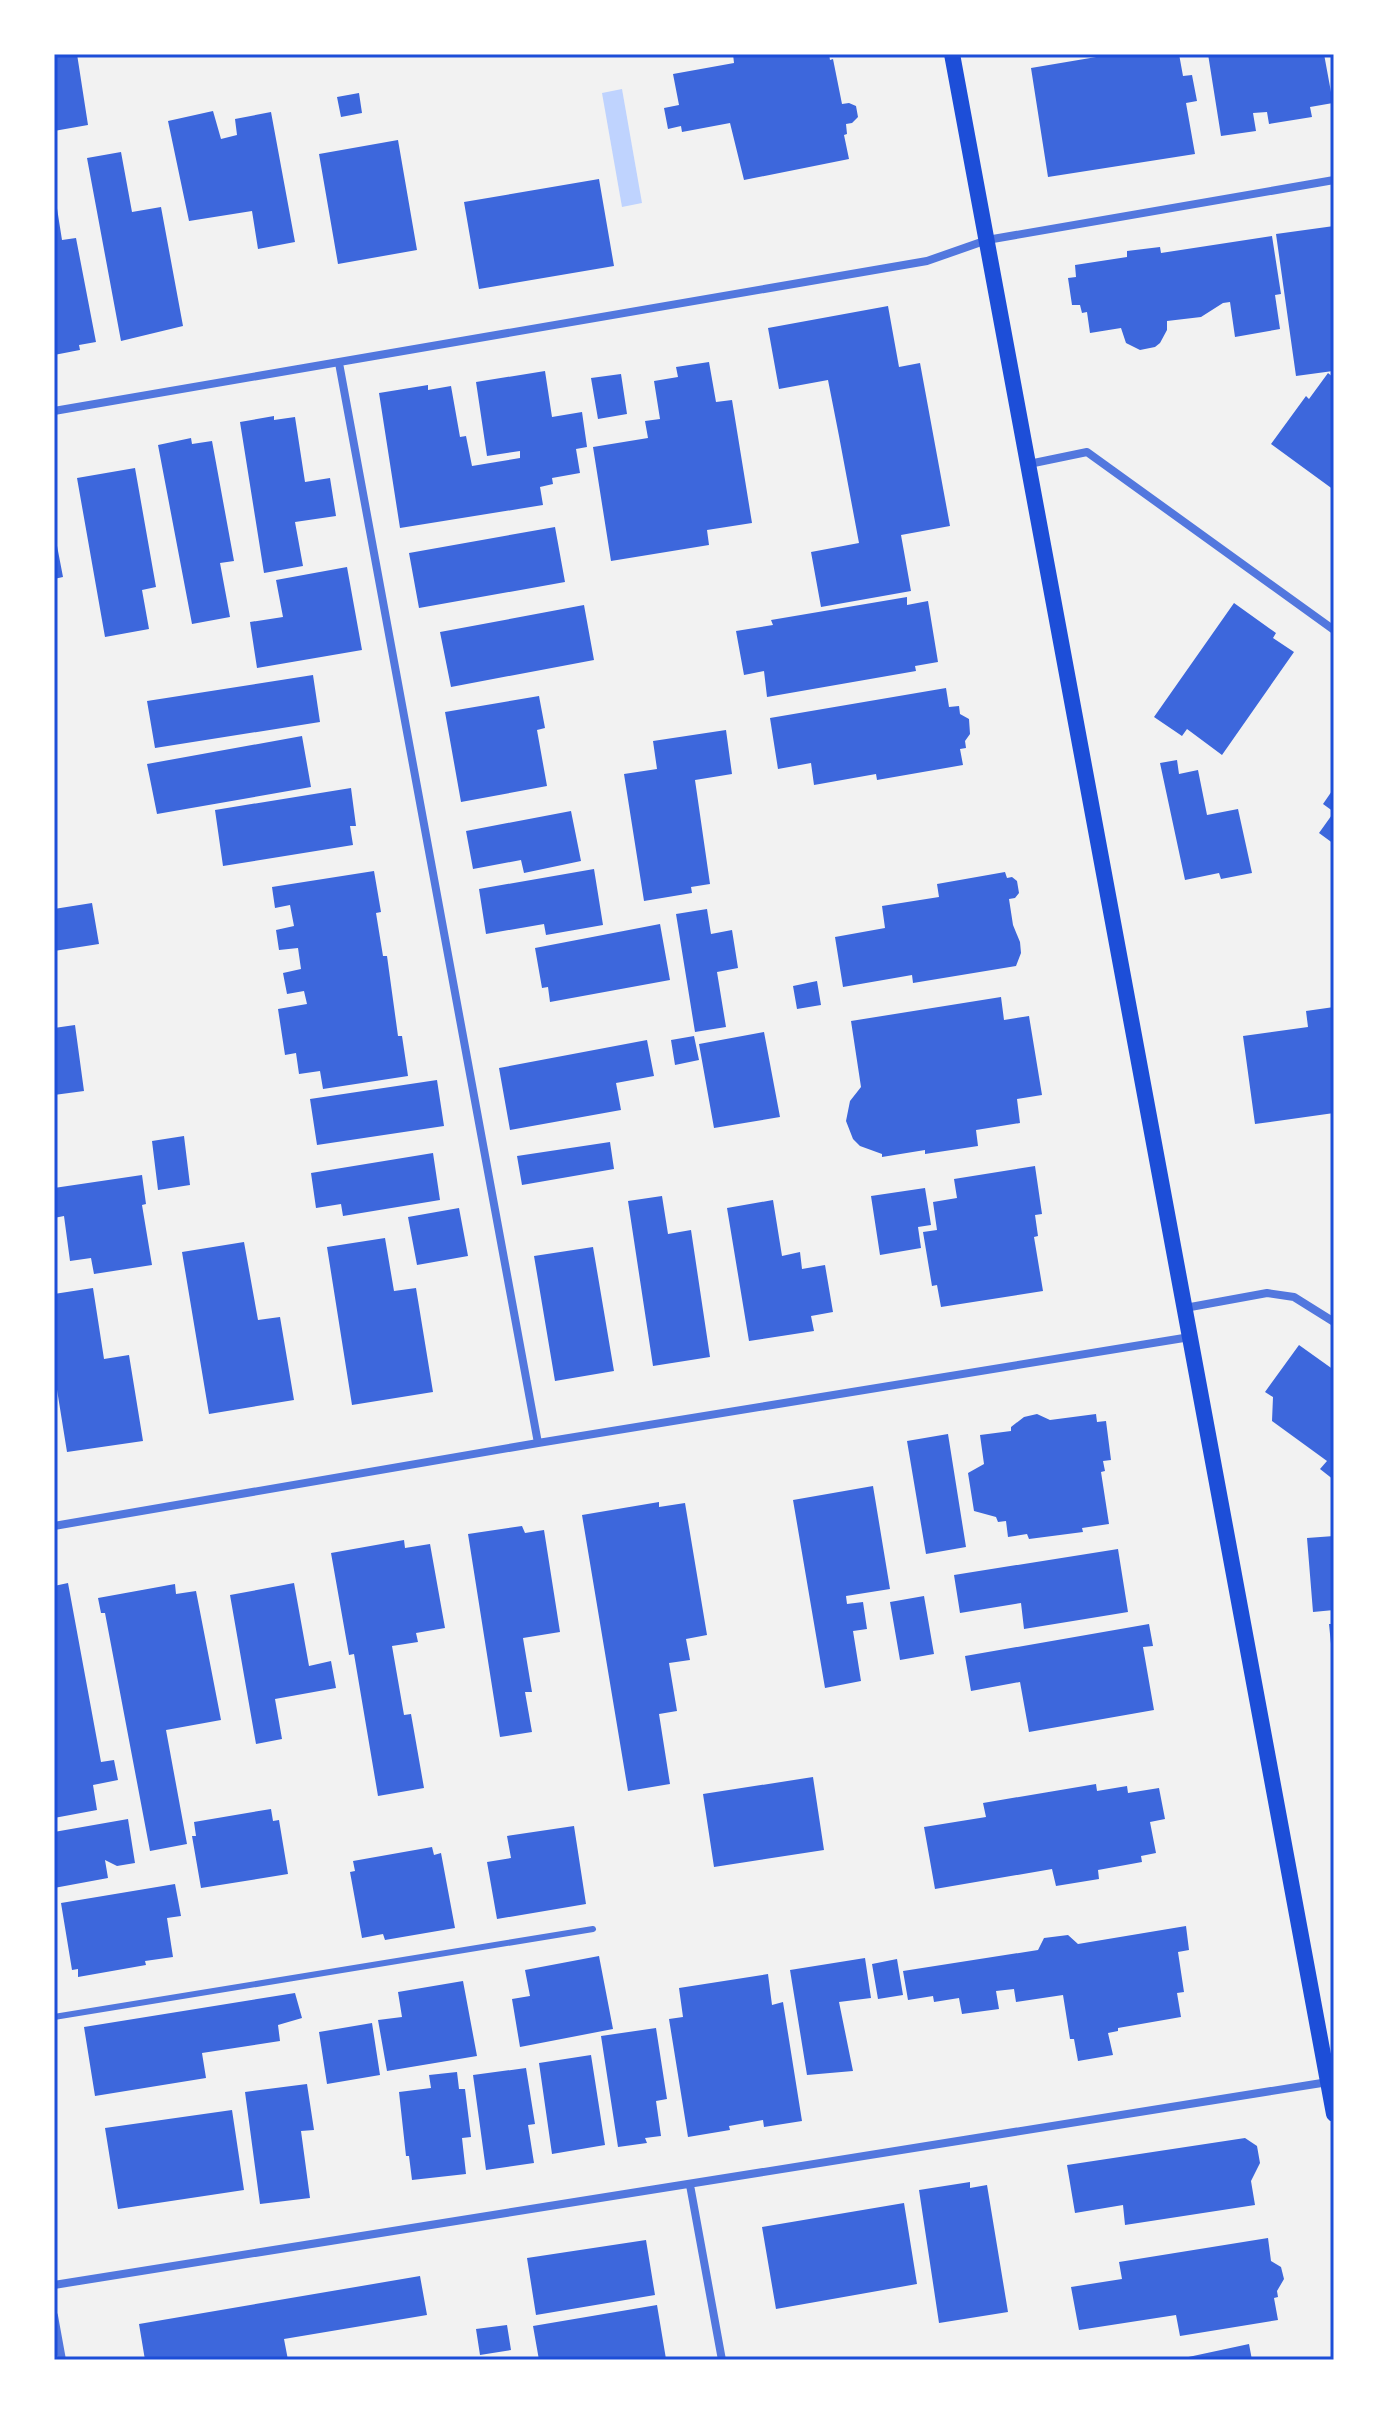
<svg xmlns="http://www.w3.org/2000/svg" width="1388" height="2414" font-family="Cabin,sans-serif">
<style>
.water{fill:#bfd3fe}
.building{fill:#3d67dc}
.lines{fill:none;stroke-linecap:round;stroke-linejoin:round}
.service{stroke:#5277de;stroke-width:6}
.minor{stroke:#5277de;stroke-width:8}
.secondary{stroke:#1d4ed8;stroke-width:16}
.neatline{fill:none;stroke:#1d4ed8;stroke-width:3}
</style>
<rect width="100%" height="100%" fill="#f2f2f2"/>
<path class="water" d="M622,89L642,203L622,207L602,93Z"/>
<path class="building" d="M54,54H77L88,125L54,131Z
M733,54H829L830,60L833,59L842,104L849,103L856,106L858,117L852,123L846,124L847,134L844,135L849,159L744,180L730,123L682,132L681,126L668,129L664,108L679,105L673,74L734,63Z
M1114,54H1179L1183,76L1192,75L1197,101L1186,103L1195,154L1048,177L1031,68Z
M1208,54H1324L1333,103L1310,107L1312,117L1269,124L1267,112L1253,113L1256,131L1221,136Z
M359,93L362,113L341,117L337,97Z
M213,111L221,139L237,135L235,119L271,112L295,242L258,249L252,211L189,221L168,121Z
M398,140L417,250L338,264L319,154Z
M121,152L132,212L161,207L183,326L121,341L87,158Z
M599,179L614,266L479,289L464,202Z
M56,202L62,240L76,238L96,342L79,345L80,350L54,355Z
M1334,226V365L1331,366L1333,371L1296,376L1276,234Z
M1272,236L1281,294L1275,295L1280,329L1235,337L1230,302L1223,303L1201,317L1167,321V330L1160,343L1155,347L1140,350L1126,343L1121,328L1090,333L1087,312L1082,313L1080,305H1072L1068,278L1076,277L1075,265L1127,257V251L1160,247L1161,253Z
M888,306L899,367L920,363L950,526L901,535L911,591L821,607L811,552L859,543L839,436L828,380L779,389L768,328Z
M709,362L716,402L732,400L752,523L707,530L709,545L611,561L593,447L648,438L645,421L660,419L654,381L678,377L676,367Z
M545,371L552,417L582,412L587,447L576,449L580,473L552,478L553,484L540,487L543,505L400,528L379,393L428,385V390L451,386L460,437L466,436L472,466L520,458V451L487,456L476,382Z
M1328,373L1334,378V490L1271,444L1306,396L1309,399Z
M621,374L627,414L598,419L591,378Z
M274,416V420L295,417L305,482L330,478L336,516L295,522L303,566L264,573L240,422Z
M191,438L192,444L212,441L234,561L220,563L230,617L192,624L158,445Z
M135,468L156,587L142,590L149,629L105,637L77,478Z
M555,527L565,582L419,608L409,553Z
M54,530L63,577L54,579Z
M347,567L362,650L257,668L250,622L283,617L276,580Z
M907,597V605L928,601L938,662L915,666L916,671L767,697L764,671L744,675L736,631L773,625L771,620Z
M1234,603L1276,633L1273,638L1294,652L1222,755L1187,729L1182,736L1154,717Z
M584,605L594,660L451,687L440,632Z
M313,675L320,722L155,748L147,701Z
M946,688L949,707L959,706L960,714L969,719L970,734L965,741L966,748L960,749L963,765L877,780L876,774L814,785L811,763L778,769L770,718Z
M539,696L545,728L537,730L547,786L461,802L445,712Z
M726,730L732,774L695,780L710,884L691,887L692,893L644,901L624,774L657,769L653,741Z
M302,736L311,787L157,814L147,764Z
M1177,760L1179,774L1198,770L1207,815L1238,809L1252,873L1221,879L1219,873L1185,880L1160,763Z
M351,788L356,826H350L353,845L223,866L215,810Z
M1334,788V844L1319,833L1334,812L1323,804Z
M571,811L581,861L524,873L521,860L473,869L466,831Z
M594,869L603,925L546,935L544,924L486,934L479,889Z
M374,871L381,912L376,913L383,956H387L398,1036H402L408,1076L323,1089L320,1071L299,1074L296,1053L285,1055L278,1009L307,1004L304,991L287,994L283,973L301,969L298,948L279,950L276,930L294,926L290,905L275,908L272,887Z
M1005,872L1007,878L1012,877L1017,881L1019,893L1015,898L1009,899L1013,925L1020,942L1021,953L1016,966L913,983L912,975L843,987L835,937L885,928L882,906L939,897L937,884Z
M92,903L99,944L54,951V909Z
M707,909L711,934L732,930L738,968L717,972L726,1027L695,1032L676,914Z
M660,924L670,980L550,1002L548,987L542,988L535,948Z
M817,981L821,1005L797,1009L793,986Z
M1001,997L1004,1020L1029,1016L1042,1095L1017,1099L1020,1123L976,1130L978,1146L925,1154V1150L882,1157V1154L860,1146L853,1139L846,1121L850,1101L861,1087L851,1021Z
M1334,1007V1113L1255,1124L1243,1036L1308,1027L1306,1011Z
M75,1025L84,1091L54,1095V1028Z
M764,1032L780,1117L714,1128L699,1044Z
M694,1036L699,1060L675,1065L671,1040Z
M647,1040L654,1076L616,1083L621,1110L510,1130L499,1068Z
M437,1080L444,1126L317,1145L310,1099Z
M184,1136L190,1185L158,1190L152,1141Z
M610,1142L614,1169L522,1185L517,1156Z
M433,1153L440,1200L343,1216L341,1204L316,1208L311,1173Z
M1035,1166L1042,1214L1035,1215L1038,1236L1034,1237L1043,1291L941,1307L937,1285L932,1286L923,1232L937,1230L933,1202L957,1198L954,1179Z
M142,1175L146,1204L142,1205L152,1265L94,1274L91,1258L70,1261L64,1216L54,1218V1188Z
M925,1188L931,1225L918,1227L921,1248L880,1255L871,1196Z
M662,1196L668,1234L691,1230L710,1357L653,1366L628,1201Z
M773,1200L782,1256L800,1252L802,1269L825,1265L833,1312L811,1316L814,1331L749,1341L727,1208Z
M459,1208L468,1256L417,1265L408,1217Z
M385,1238L394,1291L416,1288L433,1392L352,1405L327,1247Z
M244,1242L258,1320L280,1317L294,1400L209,1414L182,1252Z
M593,1247L614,1371L555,1381L534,1256Z
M93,1288L104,1359L129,1355L143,1441L67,1452L54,1371V1294Z
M1299,1345L1334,1370V1480L1320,1469L1327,1461L1272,1421L1273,1397L1265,1392Z
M1037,1414L1050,1420L1096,1414L1097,1422L1106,1421L1111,1460L1103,1461L1105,1471L1101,1472L1109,1524L1082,1528L1083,1532L1029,1539L1027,1534L1008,1537L1006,1521L998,1522L996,1517L974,1511L968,1473L984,1464L980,1435L1011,1431V1427L1024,1417Z
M948,1434L966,1547L926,1554L907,1441Z
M873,1486L890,1589L846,1596L847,1604L863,1602L867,1629L853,1631L861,1681L825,1688L793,1500Z
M659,1502V1507L685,1503L707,1635L686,1639L690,1660L669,1663L677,1711L659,1714L670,1784L628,1791L582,1515Z
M522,1526L525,1533L544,1530L560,1632L523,1638L532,1692H525L532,1732L500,1737L468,1534Z
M1334,1536V1610L1313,1612L1307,1538Z
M404,1540L405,1548L430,1544L445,1628L416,1633L418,1642L392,1646L404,1715L411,1714L424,1788L378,1796L354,1654L349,1655L331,1553Z
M1118,1549L1128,1612L1024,1629L1021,1603L960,1613L954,1575Z
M68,1583L101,1762L114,1760L118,1780L93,1785L97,1810L54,1818V1586Z
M294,1583L309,1666L331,1661L336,1688L275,1699L282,1739L256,1744L230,1595Z
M175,1584L176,1594L196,1591L221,1720L166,1730L187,1844L150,1851L105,1613H101L98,1598Z
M924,1596L934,1654L900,1660L890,1602Z
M1149,1624L1153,1646L1143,1647L1154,1710L1029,1732L1020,1682L971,1691L965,1656Z
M1329,1624H1334V1654H1332Z
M813,1777L824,1850L714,1867L703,1794Z
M1096,1784L1097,1791L1127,1786L1128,1793L1159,1788L1165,1819L1150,1822L1156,1853L1141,1856L1142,1862L1098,1870L1099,1879L1056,1886L1052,1869L935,1889L924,1827L986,1817L983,1803Z
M271,1809L273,1821L279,1820L288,1874L201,1888L192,1836H196L194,1822Z
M128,1819L135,1863L117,1866L105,1860L108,1878L54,1888V1832Z
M574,1826L586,1904L497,1919L487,1862L511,1858L507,1836Z
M432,1847L434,1855L441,1853L455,1928L385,1940L383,1934L362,1938L350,1872L355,1871L353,1861Z
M175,1884L181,1916L167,1918L173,1957L145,1961L146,1965L78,1977V1969L72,1970L61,1903Z
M1186,1926L1189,1950L1178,1952L1184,1992L1177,1993L1181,2017L1118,2028V2031L1108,2033L1113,2055L1078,2061L1074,2039H1070L1063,1995L1016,2002L1014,1989L996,1991L999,2009L962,2014L959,1998L934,2002L933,1996L908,2000L903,1971L1038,1950L1044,1938L1068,1935L1078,1944Z
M599,1956L613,2029L520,2047L512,1999L530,1996L525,1970Z
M865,1958L871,1998L839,2002L853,2071L807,2075L790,1970Z
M897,1959L903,1995L878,1999L872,1964Z
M768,1974L772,2005L783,2002L802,2121L764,2127L763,2120L729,2126L730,2130L688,2137L669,2019L683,2017L679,1988Z
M463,1981L477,2056L387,2071L378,2020L402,2017L398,1992Z
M295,1993L302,2018L278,2025L280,2041L202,2053L206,2078L95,2096L84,2027Z
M372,2023L380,2075L327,2084L319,2032Z
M656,2028L667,2099L656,2101L661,2136L645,2138L647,2143L618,2147L601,2036Z
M591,2055L605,2145L552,2154L539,2063Z
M526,2068L535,2124L528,2125L534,2163L486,2170L473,2075Z
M457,2072L459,2089H465L471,2137L462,2138L466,2174L412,2180L409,2156H406L399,2092L431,2088L429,2075Z
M307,2084L314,2130L301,2131L310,2198L260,2204L245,2092Z
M232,2110L244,2190L118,2209L105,2128Z
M1245,2138L1257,2146L1260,2163L1251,2181L1255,2205L1125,2225L1123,2205L1075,2213L1067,2165Z
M970,2182V2188L987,2185L1008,2312L939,2323L919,2190Z
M904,2203L917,2284L776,2309L762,2227Z
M1268,2238L1271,2261L1281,2267L1284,2279L1277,2291L1278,2297L1274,2298L1278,2320L1180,2336L1176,2315L1079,2330L1071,2287L1122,2279L1119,2262Z
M646,2240L655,2295L536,2315L527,2258Z
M420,2276L427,2315L284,2339L288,2360H145L139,2324Z
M657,2305L666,2359L539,2360L533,2326Z
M507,2325L511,2350L480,2355L476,2329Z
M1249,2344L1252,2360H1179V2359Z"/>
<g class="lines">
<path class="service" d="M54,2017L593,1929"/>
<path class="minor" d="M339,363L538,1443
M54,411L927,261L987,240L1334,180
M1029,464L1087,452L1334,630
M1185,1308L1267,1293L1294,1297L1334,1322
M54,1526L538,1443L1190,1337
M690,2185L722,2360
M54,2285L1328,2082
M54,2316L62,2360"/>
<path class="secondary" d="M952,54L1334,2114"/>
</g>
<rect width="1388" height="2414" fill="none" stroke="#ffffff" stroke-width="112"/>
<rect x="56" y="56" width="1276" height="2302" class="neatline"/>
</svg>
